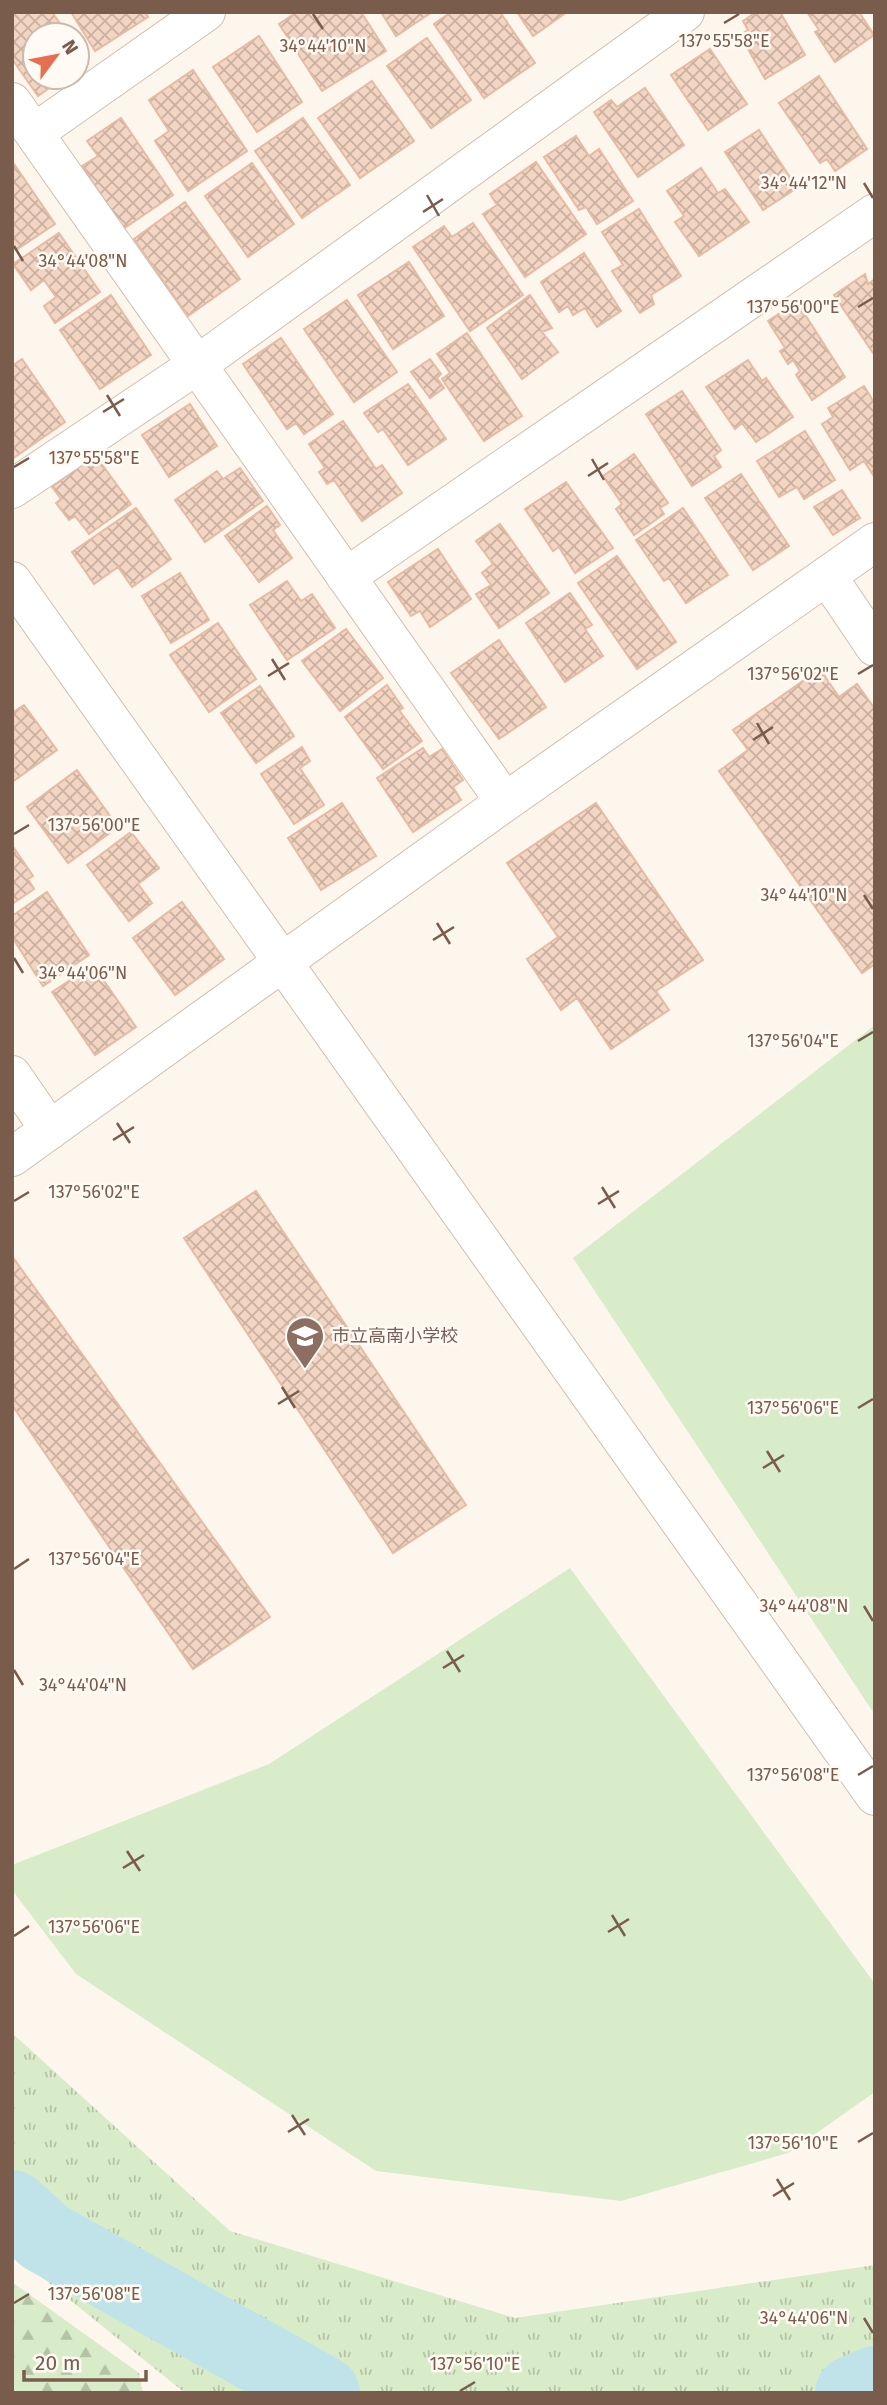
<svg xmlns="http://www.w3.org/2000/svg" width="887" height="2405" font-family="'Fira Sans','Noto Sans JP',sans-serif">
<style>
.grass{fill:url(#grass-tufts)}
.forest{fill:url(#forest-firs)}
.park{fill:#d8ecc9}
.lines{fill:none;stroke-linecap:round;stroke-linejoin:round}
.river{stroke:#bfe3e8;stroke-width:74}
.building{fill:url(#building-cross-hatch);stroke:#e6bba3;stroke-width:2}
.minor-casing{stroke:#d1beb0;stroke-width:40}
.tertiary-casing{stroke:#d1beb0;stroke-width:40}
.minor{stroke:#fff;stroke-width:38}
.tertiary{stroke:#fff;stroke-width:38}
.ticks{fill:none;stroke:#7a5c4d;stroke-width:2.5}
.labels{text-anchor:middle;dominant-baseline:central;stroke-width:5;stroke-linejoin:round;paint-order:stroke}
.education-label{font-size:18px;fill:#785e54;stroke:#fffaf3;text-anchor:start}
.ticks-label{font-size:18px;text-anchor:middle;fill:#7a5c4d;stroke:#fffaf3;stroke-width:5;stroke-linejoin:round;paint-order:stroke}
</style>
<defs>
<pattern id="grass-tufts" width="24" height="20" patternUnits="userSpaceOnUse" patternTransform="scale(1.75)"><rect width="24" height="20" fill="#d8ecc9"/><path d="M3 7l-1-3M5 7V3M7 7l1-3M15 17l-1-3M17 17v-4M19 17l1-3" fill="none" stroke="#b4c2a5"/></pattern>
<pattern id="forest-firs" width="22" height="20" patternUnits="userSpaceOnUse" patternTransform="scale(1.75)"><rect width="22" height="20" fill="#d8ecc9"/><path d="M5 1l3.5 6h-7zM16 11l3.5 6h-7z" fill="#b4c2a5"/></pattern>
<pattern id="building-cross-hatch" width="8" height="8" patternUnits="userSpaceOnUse" patternTransform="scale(1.75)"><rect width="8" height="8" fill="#f3d5c3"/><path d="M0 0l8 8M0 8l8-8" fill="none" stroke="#cab0a1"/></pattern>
</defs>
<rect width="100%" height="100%" fill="#fdf6ec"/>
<path class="grass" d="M12,2033L230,2231L515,2318L875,2265V2393H185L12,2253Z"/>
<path class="forest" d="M12,2282L139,2373L143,2393L12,2392Z"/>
<path class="park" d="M875,1025V1715L573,1258Z
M570,1568L875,1984V2092L788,2153L621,2201L376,2171L76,1974L12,1890V1865L269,1764Z"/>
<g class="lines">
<path class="river" d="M12,2207L45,2237L323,2393
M852,2393L875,2383"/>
</g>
<path class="building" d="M12,12H52L68,35H35V77H64L38,96L12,59Z
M71,12H145L148,17L95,51Z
M297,12H361L386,51L322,91L279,24Z
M381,12H432L396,36Z
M451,12H500L535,63L484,98L434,24Z
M517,12H567L533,36Z
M756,12H780L805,55L765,79L740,35L748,30L743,21Z
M807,12H859L874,35L835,62L815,32L819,30Z
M259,36L302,102L257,132L213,67Z
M427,38L471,100L431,128L387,66Z
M77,47L87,61L77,68Z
M710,49L747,104L708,130L671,75Z
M193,70L247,151L188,191L155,141L169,131L149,100Z
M819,76L867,149L835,171L827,159L820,163L779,103Z
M372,81L414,141L360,178L318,118Z
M645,88L684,145L638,177L594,112L611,100L617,107Z
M121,118L173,195L123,229L82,166L98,156L87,141Z
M303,118L350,185L302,218L255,151Z
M759,130L797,188L763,210L725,152Z
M576,136L589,156L599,149L633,201L597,224L586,207L579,210L544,157Z
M12,161L55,224L16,250L12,244Z
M536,162L586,234L525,277L483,214L497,205L490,194Z
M252,163L294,224L248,257L205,196Z
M701,168L718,193L725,189L749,222L699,256L675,222L684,216L667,191Z
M185,202L240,279L188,316L134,239Z
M639,209L681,276L651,295L654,304L640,313L612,271L623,265L602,232Z
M473,223L523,295L470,331L413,247L444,226L452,237Z
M59,233L100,292L55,323L44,306L56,297L44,280L31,290L13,264Z
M584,253L621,311L597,327L585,308L573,315L568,306L559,312L541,282Z
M409,262L444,316L393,349L358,295Z
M865,274L868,284L875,279V356L834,295Z
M111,295L151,355L100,389L60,330Z
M530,295L552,328L542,332L558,352L522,379L487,328Z
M347,300L397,372L354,402L304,329Z
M797,302L845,377L812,400L796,375L800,371L793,360L788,364L780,351L785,348L768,321Z
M467,333L522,416L484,441L442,379L450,373L437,354Z
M281,338L333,414L304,434L296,423L287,429L243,364Z
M22,359L65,422L12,459V366Z
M430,359L441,374L437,378L444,388L430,398L411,372Z
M748,360L762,381L766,378L793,417L756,442L742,423L735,429L706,387Z
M408,384L446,439L408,465L383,429L378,432L364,413Z
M864,386L875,404V478L864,461L850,470L822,424L833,417L828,408Z
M682,391L721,450L714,456L721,467L692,486L646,414Z
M190,404L217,446L169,477L142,435Z
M343,421L376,469L382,465L402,493L362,521L334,480L327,484L319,472L325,468L309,444Z
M805,431L835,480L804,499L797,487L779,497L757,461Z
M634,454L668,503L660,508L664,514L634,535L616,509L622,504L603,476Z
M95,455L131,504L89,534L75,516L69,520L56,503L61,499L52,487Z
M240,468L263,501L205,542L175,500L217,471L223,479Z
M741,474L789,546L753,570L705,498Z
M566,482L613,548L575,573L559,547L553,551L525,509Z
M842,490L860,518L833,535L814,507Z
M267,506L280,525L273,530L292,558L259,582L225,536Z
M136,508L171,559L132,587L118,567L94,584L72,552Z
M683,508L728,575L686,603L669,578L664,581L636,540Z
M500,524L549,593L499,628L476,594L491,585L482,573L493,564L476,541Z
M438,549L471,599L430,627L420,611L411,616L388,582Z
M617,556L676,642L637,669L578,583Z
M180,573L209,620L171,643L142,596Z
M287,581L301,601L312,594L335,628L287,660L250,605Z
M570,593L592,625L585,629L603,656L565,682L526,623Z
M218,623L256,679L209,712L170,655Z
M346,629L383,678L340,711L302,661Z
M499,640L546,707L499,739L451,673Z
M820,669L839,697L857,684L875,709V964L862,973L719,771L748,750L733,730Z
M387,685L403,708L399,710L422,741L383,769L345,717Z
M260,686L294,736L256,763L221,713Z
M24,705L57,750L12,782V713Z
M302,747L310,761L300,768L324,805L294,824L261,774Z
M423,748L429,757L442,749L463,780L453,787L461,800L413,832L377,778Z
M77,770L118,827L68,863L27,807Z
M342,803L376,856L321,890L288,838Z
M596,803L703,960L656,991L669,1010L611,1049L577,998L561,1010L527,959L558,937L507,863Z
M131,832L159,868L138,884L152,903L129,921L87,865Z
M12,845L33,876L28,879L34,889L12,904Z
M47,892L89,955L43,986L12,937V916Z
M182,902L224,959L175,995L133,938Z
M93,965L136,1027L95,1055L52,992Z
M256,1191L466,1505L393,1553L184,1238Z
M12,1256L270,1617L193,1669L12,1405Z"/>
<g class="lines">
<defs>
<path id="minor" d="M12,102L505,802
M34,133L206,12
M12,489L197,365L685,12
M827,576L875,647
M346,577L875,213
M12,1075L50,1130
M12,1157L505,802L875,542"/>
<path id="tertiary" d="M12,581L875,1796"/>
</defs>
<use href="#minor" class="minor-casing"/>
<use href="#tertiary" class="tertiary-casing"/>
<use href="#minor" class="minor"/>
<use href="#tertiary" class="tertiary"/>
</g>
<path class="ticks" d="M313,14L323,29M724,23L739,14M864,183L873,198M427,195L439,216M423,212L443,199M14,246L23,261M858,307L873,298M107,395L120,416M103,412L124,399M592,459L604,480M14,467L29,458M588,476L608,463M272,659L285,680M858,674L873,665M268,676L289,663M757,723L769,744M753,740L773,727M14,834L29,825M864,895L873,909M437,923L450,944M433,940L454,927M14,958L23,973M858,1041L873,1032M117,1123L130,1143M113,1140L134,1127M602,1187L615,1208M14,1201L29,1192M598,1204L619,1191M282,1387L295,1408M278,1404L299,1391M858,1408L873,1399M767,1451L780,1472M763,1468L784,1455M14,1569L29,1559M864,1606L873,1621M447,1651L460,1672M443,1668L464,1655M14,1670L23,1685M858,1775L873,1766M127,1851L140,1871M123,1868L144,1855M612,1915L625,1936M608,1932L629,1919M14,1936L29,1926M292,2115L305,2135M288,2132L309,2119M858,2142L873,2133M777,2179L790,2200M773,2196L794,2183M14,2303L29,2294M864,2318L873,2333M460,2391L475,2382"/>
<defs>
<symbol id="school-pin" viewBox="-11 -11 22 30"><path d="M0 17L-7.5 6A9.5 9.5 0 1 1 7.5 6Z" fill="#8d6e63" stroke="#fffaf3"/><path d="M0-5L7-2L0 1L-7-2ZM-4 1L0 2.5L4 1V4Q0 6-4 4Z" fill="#fff"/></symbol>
</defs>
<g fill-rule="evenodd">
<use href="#school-pin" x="283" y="1314" width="44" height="60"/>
</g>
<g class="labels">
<g class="education-label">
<text x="332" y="1336">市立高南小学校</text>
</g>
</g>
<g class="ticks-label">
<text x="724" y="47">137°55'58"E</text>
<text x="323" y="52">34°44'10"N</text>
<text x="804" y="189">34°44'12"N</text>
<text x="83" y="267">34°44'08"N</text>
<text x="793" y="313">137°56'00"E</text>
<text x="94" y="464">137°55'58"E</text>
<text x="793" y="680">137°56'02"E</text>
<text x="94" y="831">137°56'00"E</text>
<text x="804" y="901">34°44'10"N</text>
<text x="83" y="979">34°44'06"N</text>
<text x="793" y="1047">137°56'04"E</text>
<text x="94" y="1198">137°56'02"E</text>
<text x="793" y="1414">137°56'06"E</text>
<text x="94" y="1565">137°56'04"E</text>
<text x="804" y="1612">34°44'08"N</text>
<text x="83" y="1691">34°44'04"N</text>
<text x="793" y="1781">137°56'08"E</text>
<text x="94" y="1933">137°56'06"E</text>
<text x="793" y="2149">137°56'10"E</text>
<text x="94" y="2300">137°56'08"E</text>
<text x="804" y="2324">34°44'06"N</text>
<text x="475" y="2370">137°56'10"E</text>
</g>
<rect width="887" height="2405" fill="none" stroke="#7a5c4d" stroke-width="28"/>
<g transform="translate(56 56) rotate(58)"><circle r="33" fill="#fffaf3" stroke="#cabbb1" stroke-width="2"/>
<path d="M0-5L12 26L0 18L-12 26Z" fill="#e76f51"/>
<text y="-10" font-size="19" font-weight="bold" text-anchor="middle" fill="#7a5c4d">N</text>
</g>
<path d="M24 2370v10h122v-10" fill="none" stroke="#7a5c4d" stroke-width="3.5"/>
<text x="35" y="2370" font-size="21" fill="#7a5c4d" stroke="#fffaf3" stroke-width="5" paint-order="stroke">20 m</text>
</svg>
